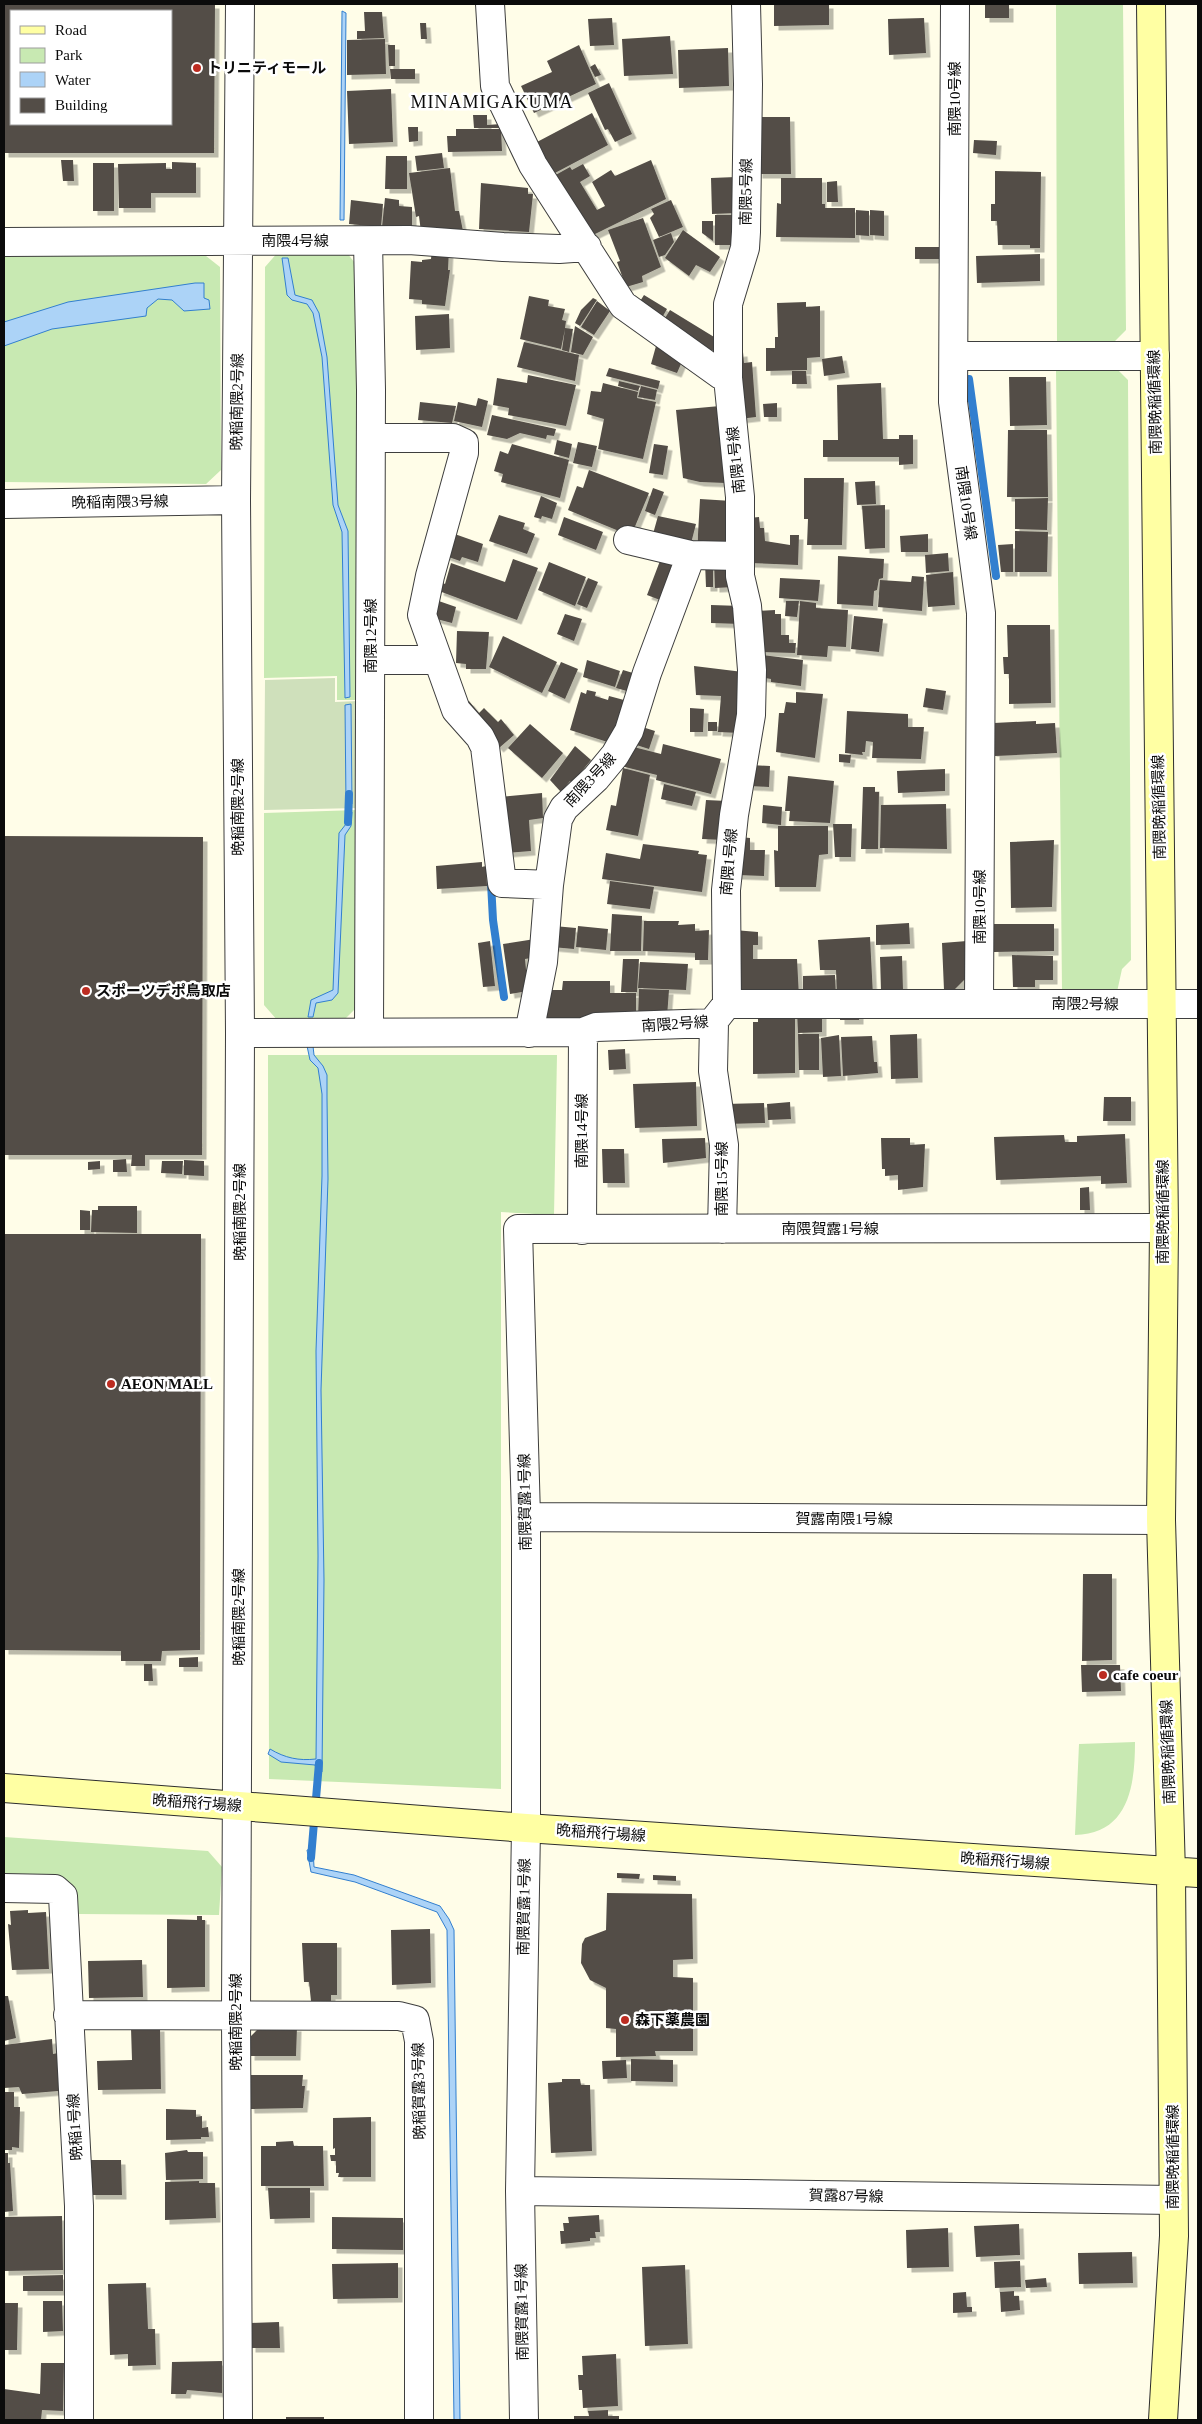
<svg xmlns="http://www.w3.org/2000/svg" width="1202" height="2424" font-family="'Times New Roman','Noto Sans JP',serif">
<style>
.green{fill:#c8e9b2}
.cemetery{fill:#cfe0bb}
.water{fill:#acd3f7;stroke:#327fcf}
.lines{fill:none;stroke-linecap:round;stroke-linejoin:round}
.stream{stroke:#327fcf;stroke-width:8}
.building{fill:#534d47;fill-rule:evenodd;filter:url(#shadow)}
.street-casing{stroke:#3e3e3e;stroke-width:30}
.secondary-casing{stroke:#2d2d2d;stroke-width:30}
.street{stroke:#fff;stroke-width:28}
.secondary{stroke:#ffffa3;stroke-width:28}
.poi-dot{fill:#bc2c21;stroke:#fff;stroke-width:2}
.labels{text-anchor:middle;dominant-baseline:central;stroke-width:5;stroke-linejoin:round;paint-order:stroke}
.poi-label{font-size:15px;font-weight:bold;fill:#0b0b0b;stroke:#fff;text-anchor:start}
.street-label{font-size:15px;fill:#0b0b0b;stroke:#fff}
.quarter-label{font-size:18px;letter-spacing:1px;fill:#0b0b0b;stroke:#fff}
</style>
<defs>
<filter id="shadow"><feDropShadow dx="4.5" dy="4.5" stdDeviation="0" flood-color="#0004"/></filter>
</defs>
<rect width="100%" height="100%" fill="#fffde8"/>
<path class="green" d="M1056,4H1123L1126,330L1113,343L1057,345Z
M344,249L358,267L359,700H337V676L264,678L265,267L279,251Z
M4,256H206L220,267L221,470L206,484L4,482Z
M1114,366L1128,380L1131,960L1122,969L1117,992L1062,991L1056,367Z
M358,810V1006L344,1020L278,1021L264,1005V813Z
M268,1055H557L554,1215L501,1212V1789L269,1779Z
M1135,1742C1135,1785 1129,1834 1075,1835L1079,1744Z
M4,1837L208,1851L222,1867L219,1915L78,1914L75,1893L4,1881Z"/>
<path class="cemetery" d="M335,678V702L358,701L359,808L264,810L265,680Z"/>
<path class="water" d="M342,11L346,13L344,220H340Z
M282,258H288L295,295L312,300L319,313L327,357L338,505L348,531L350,697L345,698L342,532L333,505L322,357L313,313L307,304L292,300L287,295Z
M195,283H204V298L209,300L210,309L184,311L172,300L158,299L147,308L146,316L52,329L4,346V322L68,302Z
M351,704L352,804H346L345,705Z
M352,812L351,826L345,835L338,993L332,1000L316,1003L313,1017H308L311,1000L333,990L339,833L346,824V813Z
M307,1046H313L314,1055L323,1066L327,1075V1098L328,1179L321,1390L324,1580L322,1772H317L315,1765L281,1762L268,1754L270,1749C285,1758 299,1761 316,1759L318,1556L316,1351L322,1176V1094L318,1068L310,1060Z
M313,1849L314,1867L354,1875L440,1906L449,1919L454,1930L460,2420H454L447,1930L437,1912L355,1882L311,1872L307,1850Z"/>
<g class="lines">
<path class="stream" d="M969,379L996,576
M348,822L349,794
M491,883L493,920L504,997
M311,1858L319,1763"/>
</g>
<path class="building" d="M4,4H215L214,153H4ZM11,11H171V124H11Z
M774,4H829V25L774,26Z
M985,4H1009V18H985Z
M364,12H382L384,38L357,39V31H365Z
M612,18L614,45L590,46L588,19Z
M924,18L926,53L889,55L888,19Z
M420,23H426L427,39H421Z
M670,36L673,74L624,76L622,39Z
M385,39L386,74L347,75V40Z
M388,45H395V66H389Z
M579,45L596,84L534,113L521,86L552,72L547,61Z
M728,48L729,86L679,88L678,50Z
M595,64L601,75L595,77L590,67Z
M390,69H415V79H391Z
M609,83L632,134L615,142L608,129L605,130L588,93Z
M391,89L393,142L349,144L347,91Z
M592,113L608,145L553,174L537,142Z
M473,115H487V125L501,124V128H474Z
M757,117H790L791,174H758Z
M408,127H418V141L409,142Z
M456,129H501L502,151L448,152L447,136H456Z
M974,140L997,141L996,155L973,153Z
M442,153L444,168L417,171L415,156Z
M386,156H407V189H385Z
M61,160H73L74,181H63Z
M651,160L666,199L589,237L552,177L570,167L572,170L583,164L590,176L580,182L597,210L605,206L592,182L611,170L615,176Z
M172,162L196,163V193H151V208H119L118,164L166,163V169H172Z
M93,163H114V211H93Z
M450,168L455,211H459L463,231L448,233L446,229L421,232L419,216L416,217L409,173Z
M995,171L1041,172L1040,248H1030V245H998L997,221H991V204H995Z
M736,177V213L712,214L711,178Z
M781,178H822V204H825V208H855V238L776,237L777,203L781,204Z
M837,181L838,202H827V182Z
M481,183L528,188V194H533L529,232L479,229Z
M385,198L399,200V206L412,207V229L382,227Z
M351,200L383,204L381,227L349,224Z
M671,200L683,227L659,237L650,218L654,214L651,209Z
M856,210L869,211V236L856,235Z
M870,210L884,211V236L870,235Z
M715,215H735L736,245H715Z
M643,218L661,267L642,276L643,282L626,287L617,262L620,261L608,230Z
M702,221H713V241L702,233Z
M683,230L720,257L710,272L696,265L689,276L665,258Z
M671,233L674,242L665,255L659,257L653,240Z
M915,247H940V259H915Z
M432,248L449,249L448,270H450L445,306L422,304V300L409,299L411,261L422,262V260L431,259Z
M1040,254V281L977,283L976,256Z
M644,295L667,309L660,321L637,306Z
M529,296L549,300L548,306L565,309L562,320L566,321L565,328L573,329L569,352L562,350L565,329L561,349L520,339Z
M593,298L597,300L580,326L575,323L581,310Z
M597,301L610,311L594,335L581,327Z
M806,302V307L820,306V357L807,358V370L766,371V348H775V337H778L777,303Z
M670,310L719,340L711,353L662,323Z
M449,314L450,348L416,350L415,316Z
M575,326L593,337L583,355L571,352Z
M524,342L579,355L575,381L517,367Z
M656,346L684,357L677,373L651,364Z
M743,352L744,363L752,362L756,417L739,419L734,353Z
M842,356L845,373L824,376L822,359Z
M609,368L660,381L658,389L606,376Z
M792,371H806L807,384H792Z
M528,375L576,385L566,426L508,415L509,408L493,405L497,378L527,383Z
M1009,377H1046L1047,425L1010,426Z
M619,381L640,386L638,391L618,386Z
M603,383L638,392L637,398L656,402L643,459L598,449L604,419L587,414L591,391L601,392Z
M881,383L883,439H899V435H913V464L899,465V457H823V440H838L837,385Z
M641,386L657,390L655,400L638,397Z
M478,398L488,401L482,427L454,421L458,402L476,406Z
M420,402L456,406L452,423L418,420Z
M777,403V417H764L763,404Z
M720,406L726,483L700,482L683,478L676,410Z
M492,415L556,429L554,436L547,435L546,439L520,433L507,439L487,435Z
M1008,430H1047L1048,497H1007Z
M557,440L572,444L569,458L554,454Z
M578,442L597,446L592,467L573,463Z
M512,444L569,460L560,498L501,482L503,474L494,471L500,451L508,454Z
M654,444L668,446L663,475L649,473Z
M589,470L649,493L631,536L568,510L577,486L583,488Z
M804,478H844L842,545H807L808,519H804Z
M875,481L876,504L857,505L855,482Z
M653,488L664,492L655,515L645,511Z
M541,496L557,503L552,519L542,516L541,519L534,517Z
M1048,498L1047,530L1015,529V499Z
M700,499L732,501L730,552H697Z
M885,505V548L865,549L862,506Z
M499,515L525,523L523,529L535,534L527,554L489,541Z
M658,516L696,524L689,551L651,541Z
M564,517L603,532L596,550L558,535Z
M759,517L760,528H764L765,541L790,545V535H799L798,565L749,563V518Z
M1015,531L1048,532L1047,572H1015Z
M449,532L483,544L478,562L462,557L460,561L443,555Z
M928,534V552H901L900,536Z
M1013,544V572H1001L998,545Z
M663,553L683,560L668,603L647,595Z
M948,553L949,571L926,573L925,555Z
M838,556L884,559L883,578L879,579L877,590L874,591L873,606L837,604Z
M513,559L538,568L517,620L439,591L441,582L445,584L451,563L505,582Z
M713,561V587H706L705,562Z
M714,561H733L734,587L715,588Z
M549,562L586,577L575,606L538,590Z
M953,572L955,605L928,607L926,575Z
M912,576L924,577L922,611L878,607L880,580L911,582Z
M588,578L598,582L587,608L577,604Z
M780,578L820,580L818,601L779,598Z
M433,599L456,607L452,623L429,617Z
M786,601H799L797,617L785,616Z
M800,601L816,603V608L848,610L846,647L828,646L827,657L797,655Z
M711,605L741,606V624L711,623Z
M775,610V614H781V635H789V643H796L795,653L760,652L757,611Z
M565,614L582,619L574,641L557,634Z
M854,616L883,619L879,652L851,649Z
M1007,625H1050L1051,703L1009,704V674H1004L1003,657H1008Z
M457,631L489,632L486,669H466V664L456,663Z
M503,636L557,662L542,693L489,667Z
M762,655L803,660L801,686L771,682V679L759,677Z
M587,660L620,671L615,687L583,677Z
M561,662L578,669L565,699L548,691Z
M694,666L743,672L740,733L718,732L721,696L696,695Z
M623,670L643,676L638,694L616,688Z
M926,688L946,691L943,710L923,707Z
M587,690L596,692L595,696L608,700L609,696L624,700L623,704L634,707L617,745L570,730L581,692L586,694Z
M796,692L823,694L815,758L776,752L779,713H784L786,702L796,703Z
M469,701L479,713L484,708L498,722L501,719L514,735L499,748L463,707Z
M690,708L704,709L703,732H690Z
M847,711L908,714V727H924L921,759L872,758L873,742L866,741L865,752H862L863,755L845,753Z
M1036,721V724L1055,723L1057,753L995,756V752H992L994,723Z
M708,722H717V731H708Z
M530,724L563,753L542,778L508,748Z
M636,725L655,731L649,749L630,743Z
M663,744L721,759L711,794L656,780L657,775L621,766L626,745L661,754Z
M575,746L591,760L572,783L570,781L561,792L550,780Z
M839,754L851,755L850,763L839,762Z
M750,765L770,766L769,787L749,786Z
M623,768L650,775L638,836L606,830L611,805L616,806Z
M945,769V791L898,793L897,771Z
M788,776L834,781L830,823L789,821L790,811H785Z
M664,784L696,792L692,806L661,799Z
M863,787H875V792H879L878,849H861Z
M542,793L543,818L529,820L531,851L506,853L500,797Z
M706,800L727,801L724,840L702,839Z
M946,804L947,849L880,848L881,805Z
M763,805L782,807L781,825L762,823Z
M833,824H852L851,857H835Z
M778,826H828V854L819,855L816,887H775L774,850L778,851Z
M4,836L203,837L202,1155H145V1166H131L132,1155H4Z
M740,837L750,838V850H765L764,876L737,875Z
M1054,840L1052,907L1011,908L1010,842Z
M643,844L699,851L698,854L707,855L702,892L602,879L606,853L640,859Z
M482,862V867L486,866L487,886L437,889L436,866Z
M610,881L654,887L650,909L607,904Z
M612,914L642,916L641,951H610Z
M644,921H679L678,925L695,924V931L709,930L708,960H695V953L643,951Z
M909,923L910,944L876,945V925Z
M994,924H1054V951L994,952Z
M554,926L576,928L574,949L552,947Z
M578,926L608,929L606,950L576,947Z
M734,930L758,932V945H753V959H797L799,997L738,996Z
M870,937L873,996L837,997L836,970H820L818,940Z
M535,939L537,957L525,959L528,991L510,994L503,944Z
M490,941L495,986L483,987L478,943Z
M967,941L969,975L955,989L944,990L942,943Z
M1012,955L1053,956V980H1035V987H1013Z
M902,956L903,990L881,991L880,957Z
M623,959H639L637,992H621Z
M640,962L688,964L686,990L638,988Z
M835,975L836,996L803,997V976Z
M563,981H610V993H636V1016L607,1021L544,1019L546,990H562Z
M639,989L669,990L667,1017L638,1019Z
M797,1011H822V1032L798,1033Z
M840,1011H859V1020H840Z
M758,1013H795V1073L753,1074V1022H758Z
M798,1034H819V1070H799Z
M917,1034L918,1078L891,1079L890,1035Z
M839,1035L841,1076L823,1077L821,1038Z
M872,1036L874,1062H877L878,1073L843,1076L841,1037Z
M625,1049L626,1069L609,1070L608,1050Z
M696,1082L697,1126L635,1128L633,1084Z
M1104,1097H1131V1121H1103Z
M790,1102L791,1119L768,1120L767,1104Z
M764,1103L765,1123L726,1124L725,1104Z
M1125,1134L1127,1183L1101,1184V1176L996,1180L994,1137L1064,1135L1065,1142H1077V1136Z
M705,1138L706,1158L663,1163L662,1139Z
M881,1138H910V1145L925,1144L923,1187L898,1190V1175L885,1176V1169H882Z
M602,1149H624L625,1183H603Z
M126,1159L127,1172H113V1160Z
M184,1160L204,1161V1176L184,1175Z
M100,1161V1169L88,1170V1162Z
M162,1161H183L182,1174L161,1173Z
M1089,1187L1090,1210H1080V1188Z
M98,1206H137V1233L91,1232L92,1210H98Z
M80,1210L90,1211V1230H80Z
M4,1234H201L200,1650L162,1651L161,1661H121V1651L4,1650Z
M1083,1574H1112V1660L1082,1661Z
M198,1657V1667H179V1658Z
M144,1664H152L153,1681H144Z
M1081,1665H1120L1121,1691L1082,1692Z
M617,1873L640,1874L639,1879L617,1878Z
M653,1875L676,1876V1881L653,1880Z
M607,1893L692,1894L693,1959L673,1960V1977L693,1978V2051H655L656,2056L616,2057V2029L606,2028V1988L590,1980L581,1963L582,1944L585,1938L606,1930Z
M28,1910V1913L46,1912L49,1969L12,1970L8,1924L11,1925L10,1911Z
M197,1916H202V1920H205V1987L167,1988V1919L197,1920Z
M430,1929L431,1983L392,1985L391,1930Z
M302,1943H337V1995H331V2001H311L309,1982H304Z
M142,1960L143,1997L89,1998L88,1961Z
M4,1996H8L16,2038L4,2041Z
M261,2026L297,2027L296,2056H250L251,2036Z
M160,2027L161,2089L98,2090L97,2061L132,2060L131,2028Z
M52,2039L53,2054L58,2053L60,2085H58V2091L22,2094L19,2087L4,2088V2045Z
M631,2059L673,2060V2082L631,2081Z
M626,2060L627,2078L603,2079L602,2061Z
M251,2075H303L302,2086H305L303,2108L250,2109L247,2078H251Z
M562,2079H580L581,2085H590L592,2151L551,2153L548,2083L562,2082Z
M4,2092H14V2107H20L19,2148L12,2147V2150H4Z
M166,2109L196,2110V2117L202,2116V2128L208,2127L209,2137H201V2139L166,2140Z
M371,2117V2177H338L339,2173H336V2161H331L330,2155H335V2148L333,2149V2118Z
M293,2141L294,2146H323L324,2186H261V2146H276V2142Z
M187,2150L188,2152H203V2179L166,2180L165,2153Z
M4,2153H8V2163H10L13,2211L4,2212Z
M90,2160H121L122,2195H91Z
M199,2181V2183H215L216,2218L165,2220V2182Z
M268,2188H310V2218L270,2219Z
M599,2215L600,2232H595L596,2238H590V2241L561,2244L560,2231H564L563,2223H569L568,2217Z
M62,2216L63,2270L4,2271V2217Z
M332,2217L403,2218V2250L332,2249Z
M1019,2224L1020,2255L976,2257L974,2226Z
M948,2228L949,2267L907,2268L906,2230Z
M1132,2252L1133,2283L1079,2284L1078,2253Z
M1020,2261L1021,2287L995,2288L994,2262Z
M398,2263V2298L333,2299L332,2264Z
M685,2265L688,2344L645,2346L642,2267Z
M63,2275V2291H23V2276Z
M1046,2278L1047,2287L1026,2288L1025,2280Z
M146,2283L148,2329H155L156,2365L128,2366V2354L110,2355L108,2284Z
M1014,2291V2296H1019L1020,2310L1001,2312L1000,2292Z
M966,2292L967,2307H972V2312L953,2313V2293Z
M43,2301H62L63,2331L43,2332Z
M4,2303H18L17,2350H4Z
M279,2322L280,2348H251V2323Z
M616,2354L618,2406L583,2408L582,2390H579L578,2375H583L582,2356Z
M222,2361V2393L187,2390L186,2394H171L172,2362Z
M41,2363H64L63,2411L42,2410L41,2420H4V2389L40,2394Z
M608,2410V2416H619V2420H574V2416H589L588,2411Z
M286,2417H324V2420H286Z"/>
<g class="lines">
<defs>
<path id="street" d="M490,4L495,86L533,165L623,305L721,375L728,378L740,497V576L747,606L752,670L751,715L734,815L726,890L727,1004
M955,4L953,402L981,613L979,1003
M368,241L371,390L369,1032
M4,242L409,240L503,247L559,249L587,247
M955,356H1155
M728,378V304L745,248L746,232L748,84L746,4
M371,438H453L464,443V453L430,576L422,615L456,710L480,737L485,747L502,883L549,885
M4,504L236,500
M628,540L691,555
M371,660H437
M714,1023L713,1071L724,1145L722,1229
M240,1033L583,1032L596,1027L714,1023L716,1018L727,1004H1198
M529,1033L543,962L549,885L558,819L564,808L596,778L615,755L629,731L647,673L691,555L739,556
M582,1230L583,1032
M526,1517L1161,1520
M4,1888L55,1889L63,1896L79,2206V2420
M68,2015L399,2016L415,2020L419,2041V2420
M520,2191L1173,2200
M238,2420L236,2015L240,1033L236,500L240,4
M524,2420L520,2191L526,1828V1517L518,1229L1164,1228"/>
<path id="secondary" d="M1151,4L1164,1228L1161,1520L1171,1873L1174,2236L1163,2420
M4,1788L526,1828L1198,1873"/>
</defs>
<use href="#street" class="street-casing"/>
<use href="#secondary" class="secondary-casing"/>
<use href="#street" class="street"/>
<use href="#secondary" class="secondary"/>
</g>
<g class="poi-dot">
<circle cx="197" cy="68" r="5"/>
<circle cx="86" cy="991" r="5"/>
<circle cx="111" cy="1384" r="5"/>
<circle cx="1103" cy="1675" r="5"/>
<circle cx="625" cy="2020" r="5"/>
</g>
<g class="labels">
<g class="poi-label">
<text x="207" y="68">トリニティモール</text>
<text x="96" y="991">スポーツデポ鳥取店</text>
<text x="121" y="1384">AEON MALL</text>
<text x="1113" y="1675">cafe coeur</text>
<text x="635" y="2020">森下薬農園</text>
</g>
<g class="street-label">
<text transform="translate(955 99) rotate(-90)">南隈10号線</text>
<text transform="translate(746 192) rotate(-89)">南隈5号線</text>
<text x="295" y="241">南隈4号線</text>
<text transform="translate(237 402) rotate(-89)">晩稲南隈2号線</text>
<text transform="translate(1155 402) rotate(-91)">南隈晩稲循環線</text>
<text transform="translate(736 460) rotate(-96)">南隈1号線</text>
<text transform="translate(120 502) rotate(-1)">晩稲南隈3号線</text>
<text transform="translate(966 503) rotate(82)">南隈10号線</text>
<text transform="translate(371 636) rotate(-90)">南隈12号線</text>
<text transform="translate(590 780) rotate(-47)">南隈3号線</text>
<text transform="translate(238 807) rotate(-90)">晩稲南隈2号線</text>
<text transform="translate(1159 807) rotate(-91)">南隈晩稲循環線</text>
<text transform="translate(729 862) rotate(-85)">南隈1号線</text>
<text transform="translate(980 907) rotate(-90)">南隈10号線</text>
<text transform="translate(1085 1004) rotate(1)">南隈2号線</text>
<text transform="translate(675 1024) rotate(-4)">南隈2号線</text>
<text transform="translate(582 1131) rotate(-90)">南隈14号線</text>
<text transform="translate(722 1179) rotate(-90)">南隈15号線</text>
<text transform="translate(240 1212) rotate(-90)">晩稲南隈2号線</text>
<text transform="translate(1163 1212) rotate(-90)">南隈晩稲循環線</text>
<text x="830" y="1229">南隈賀露1号線</text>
<text transform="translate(525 1502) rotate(-91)">南隈賀露1号線</text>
<text x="844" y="1519">賀露南隈1号線</text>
<text transform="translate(239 1617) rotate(-90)">晩稲南隈2号線</text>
<text transform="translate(1168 1752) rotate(-92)">南隈晩稲循環線</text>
<text transform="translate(197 1803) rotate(4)">晩稲飛行場線</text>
<text transform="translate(601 1833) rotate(4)">晩稲飛行場線</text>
<text transform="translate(1005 1861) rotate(4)">晩稲飛行場線</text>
<text transform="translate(524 1907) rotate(-89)">南隈賀露1号線</text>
<text transform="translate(236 2022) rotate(-90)">晩稲南隈2号線</text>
<text transform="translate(419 2091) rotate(-91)">晩稲賀露3号線</text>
<text transform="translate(75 2127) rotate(-93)">晩稲1号線</text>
<text transform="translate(1173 2157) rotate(-90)">南隈晩稲循環線</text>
<text transform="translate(846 2196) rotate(1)">賀露87号線</text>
<text transform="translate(522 2312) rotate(-91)">南隈賀露1号線</text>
</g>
<g class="quarter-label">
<text x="492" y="102">MINAMIGAKUMA</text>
</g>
</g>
<rect width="1202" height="2424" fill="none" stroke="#0b0b0b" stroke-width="10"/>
<rect x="10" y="10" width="162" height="115" fill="#ffffff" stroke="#9d9d9d"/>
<rect x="20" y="26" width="25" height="8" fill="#ffffa3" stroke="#9d9d9d"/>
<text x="55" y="35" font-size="15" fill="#0b0b0b">Road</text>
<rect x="20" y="48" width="25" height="15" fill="#c8e9b2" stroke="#9d9d9d"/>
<text x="55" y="60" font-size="15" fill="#0b0b0b">Park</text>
<rect x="20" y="72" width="25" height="15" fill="#acd3f7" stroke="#9d9d9d"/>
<text x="55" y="85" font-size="15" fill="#0b0b0b">Water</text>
<rect x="20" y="98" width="25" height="15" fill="#534d47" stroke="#9d9d9d"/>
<text x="55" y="110" font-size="15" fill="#0b0b0b">Building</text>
</svg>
